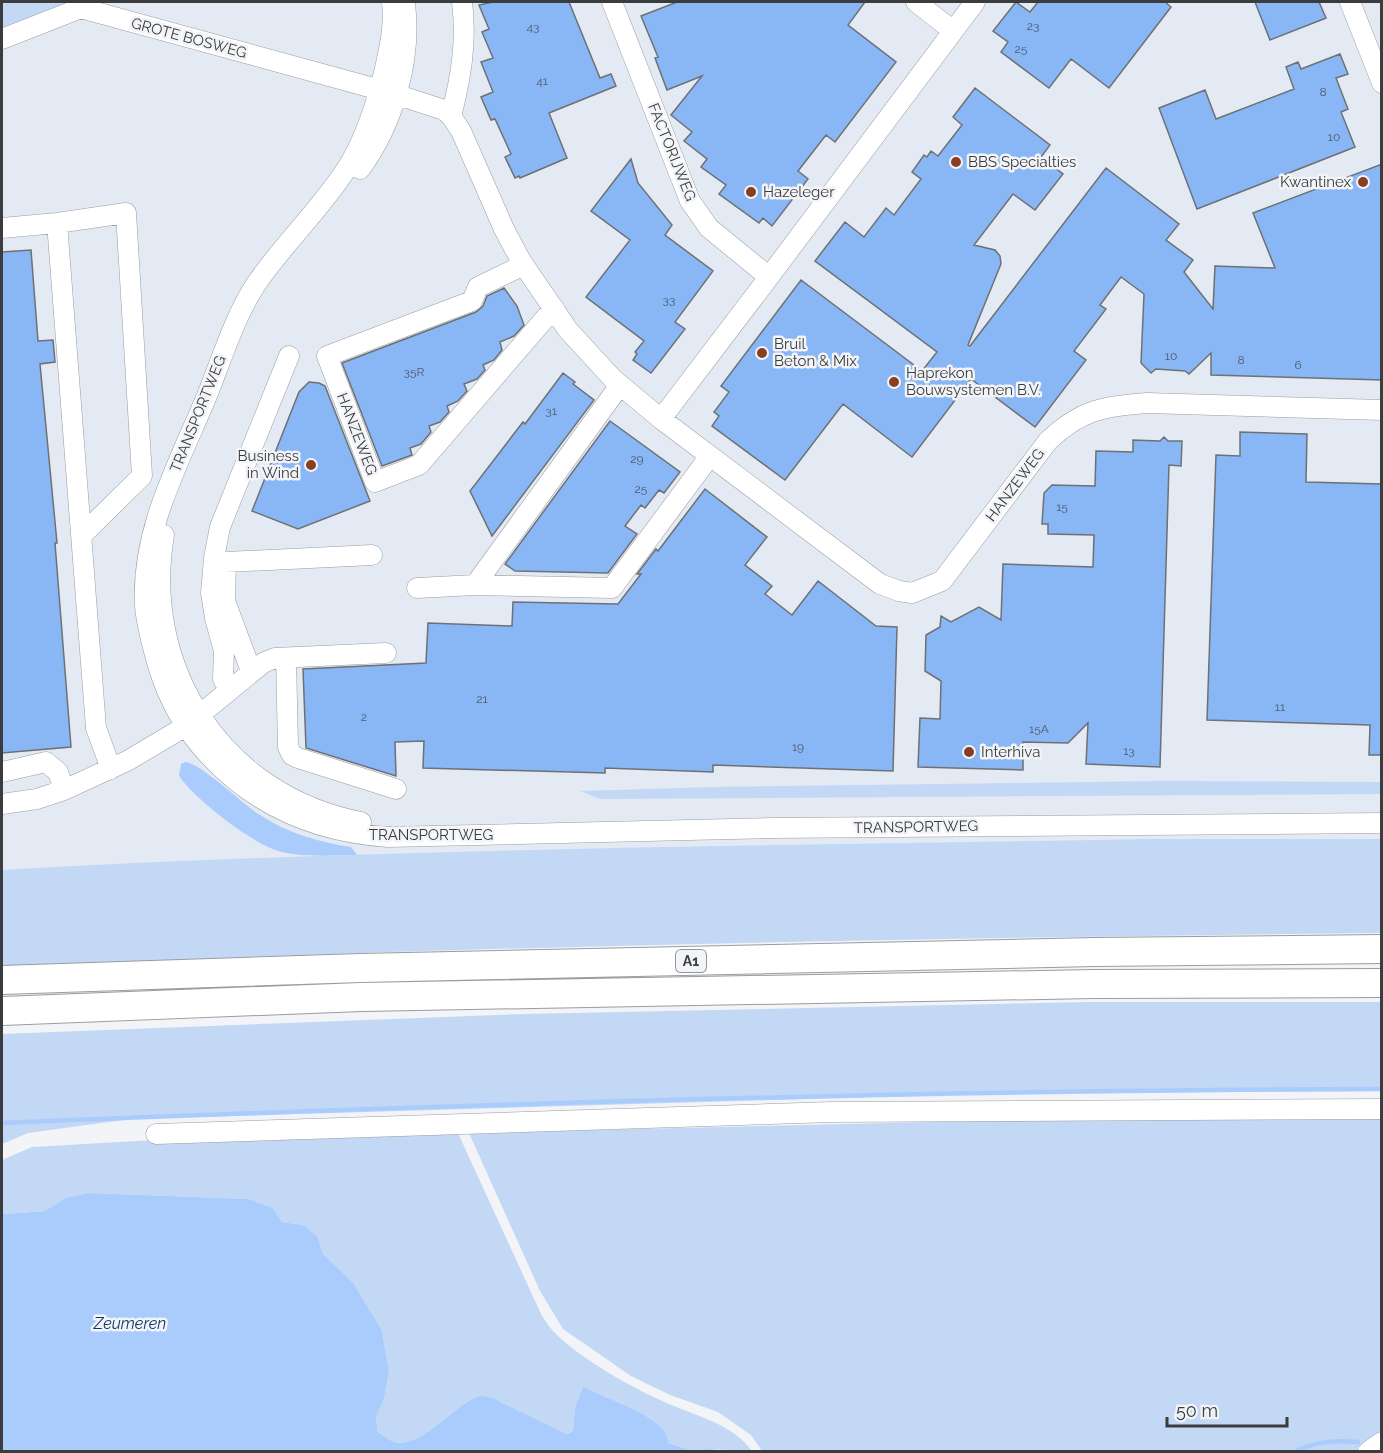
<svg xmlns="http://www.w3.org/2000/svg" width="1383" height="1453" font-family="Raleway,sans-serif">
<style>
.built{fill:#e3eaf4}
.green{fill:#c2d8f5}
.water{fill:#aaccfd}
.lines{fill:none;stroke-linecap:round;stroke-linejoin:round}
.stream{stroke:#aaccfd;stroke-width:4.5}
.building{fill:#89b6f5;stroke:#6e7174;stroke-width:1.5}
.minor-casing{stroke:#9a9ca0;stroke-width:21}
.highway-casing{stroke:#9a9ca0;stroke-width:30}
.minor{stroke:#fff;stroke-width:20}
.highway{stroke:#fff;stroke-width:28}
.poi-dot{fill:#873e22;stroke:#f2f4f8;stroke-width:2}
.labels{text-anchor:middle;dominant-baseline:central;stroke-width:5;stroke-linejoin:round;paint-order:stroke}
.number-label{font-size:12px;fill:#4e5a6b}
.shield{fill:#f2f4f8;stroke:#727375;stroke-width:1.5}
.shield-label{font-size:14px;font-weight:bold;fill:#3b3c3d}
.street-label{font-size:15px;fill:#3b3c3d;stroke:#f2f4f8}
.poi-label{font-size:15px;fill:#3b3c3d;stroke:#f2f4f8;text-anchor:start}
.water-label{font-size:16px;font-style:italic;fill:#123768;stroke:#f2f4f8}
</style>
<rect width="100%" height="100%" fill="#f2f4f8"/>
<path class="built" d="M64,2H1381V872L2,894V25Z"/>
<path class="green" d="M2,2H80L2,32Z
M1165,781L1381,782V794L600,799L580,791L714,787Z
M1151,839H1381V933C921,938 461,946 2,967V870C384,848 768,846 1151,839Z
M1089,1002H1381V1091L973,1094L131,1119L28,1133L2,1144V1034L524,1014Z
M1381,1116V1435L1358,1452L762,1451L751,1435L718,1412L670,1395L631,1376L563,1329L540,1291L469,1133L972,1121Z
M457,1131L541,1314C546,1322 551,1330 558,1336C586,1362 634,1389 669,1404C699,1417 732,1424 752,1451L709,1449L689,1450L669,1443C667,1437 665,1430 660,1426C638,1407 608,1400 583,1386L575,1407L573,1431L565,1434L493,1398C488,1397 484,1395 479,1396C454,1404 422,1449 394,1442C389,1440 383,1435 378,1432L376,1417L384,1399L389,1371L382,1331L336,1267L323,1254L318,1237L304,1225L282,1222L273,1208L249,1199L90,1193L45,1211L2,1214V1160L32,1147L155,1140Z"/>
<path class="water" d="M185,762C201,763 242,804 260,815C287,833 319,842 351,847L357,855C332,855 303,858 278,851C250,842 196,800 179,776L181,764Z
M90,1193L249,1199L273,1208L282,1222L304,1225L318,1237L323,1254L353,1283L382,1331L389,1371L384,1399L376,1417L378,1432C383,1435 389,1440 394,1442C422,1449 454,1404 479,1396C484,1395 488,1397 493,1398L566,1434L573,1431L575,1407L583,1386C608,1400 638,1407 660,1426C665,1430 667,1437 669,1443L689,1450L709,1449L729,1451H2V1214L45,1211L66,1198Z"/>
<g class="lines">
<path class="stream" d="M2,1123C461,1104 921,1090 1382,1089
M1295,1452C1316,1441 1335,1440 1358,1442"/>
</g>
<path class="building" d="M493,2H569L600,78L611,74L616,86L549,113L567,158L520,178L519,176L515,178L505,157L511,154L495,119L491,120L481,97L493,92L481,62L493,58L482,32L489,29L479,5Z
M677,2H865L848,25L896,62L835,142L826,135L798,171L808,179L772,226L763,218L759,223L719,194L726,185L701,167L707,159L684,141L692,132L671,115L702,76L667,90L655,58L658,57L641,16Z
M1016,2L1030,12L1038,2H1165L1171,7L1109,88L1071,59L1049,88L1001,52L1008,42L993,31Z
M1255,2H1319L1326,18L1270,40Z
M1340,54L1348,74L1336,78L1348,109L1341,112L1355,147L1197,209L1159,108L1205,90L1216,119L1294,89L1286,67L1298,62L1301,69Z
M975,88L1050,145L1041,157L1063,174L1035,210L1013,194L974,245L995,250L1000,256L1001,264L968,345L970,346L1106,168L1179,224L1166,240L1193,260L1184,272L1213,309L1215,266L1275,268L1253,213L1382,164V380L1211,375V353L1189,374L1185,371L1156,369L1151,373L1141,363L1144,294L1121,277L1100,305L1106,309L1074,351L1086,360L1035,427L971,379L912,457L843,404L785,480L712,426L719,416L714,412L729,392L721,386L801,280L922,371L937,352L815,261L845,222L864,237L886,208L894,215L921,179L912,172L924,155L927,157L931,151L938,156L962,125L953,117Z
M631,159L638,183L672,225L665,235L713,271L675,322L685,329L651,373L633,360L637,354L635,352L644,341L586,297L630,240L591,211Z
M31,250L38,341L53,340L55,362L40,364L57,543H55L71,747L2,753V252Z
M504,288L517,306L524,325L514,336L500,342L502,350L494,360L483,365L485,370L477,379L464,384L467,391L458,401L447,406L449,412L440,422L429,426L431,432L421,444L410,448L412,455L382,466L342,363L476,312L483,306L487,296Z
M563,373L575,382L573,384L594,400L492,536L470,491L523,422L525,424Z
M309,382L319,383L325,386L370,501L298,529L252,511L299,392Z
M610,421L680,472L664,493L659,490L645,508L641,505L625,526L637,534L608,573L515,571L505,564Z
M1240,432L1307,434L1306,482L1382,484V755H1369L1370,725L1207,720L1216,455L1240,456Z
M1164,437L1168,441H1182L1181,466L1169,465L1160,767L1086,764L1088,723L1068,743L1023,742V770L918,767L920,718L940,719L941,681L925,671L926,635L940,627L941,616L951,622L979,607L1001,620L1003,564L1093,567L1094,535L1048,534V524H1042L1044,493L1052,485L1095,486L1096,451L1133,452V440L1160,441Z
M705,489L767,537L745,565L772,586L765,594L792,615L818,581L876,626L897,627L893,771L713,765V772L605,768V773L423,768L424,741L395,742L396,776L306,748L303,669L426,663L428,623L512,626L513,602L618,604L641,574H637L656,549L658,551Z"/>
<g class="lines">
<defs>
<path id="minor" d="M392,2C395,25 389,50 384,73C376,105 366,137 349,165C322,208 284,243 256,284C233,320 222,359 206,398C178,465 141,531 145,605C146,621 150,636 154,651C162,684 177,717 199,744C248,803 312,832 388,837L772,828L1382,823
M612,2L690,201L709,228L769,277
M916,2L952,30
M1350,2L1382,83
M2,39L81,8L395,94L444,110L451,116L461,131L504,229L521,261L568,330L613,379L661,419L880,584L899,591L912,593L942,581L1048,441C1080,410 1104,406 1147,403L1382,410
M451,116C461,78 467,41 462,2
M360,169C393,125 412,59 405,4
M57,223L96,728L111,769
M2,228L57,223L126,213L142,476L81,536
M524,265L478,287L472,301L327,356L375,482L419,465L554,308
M661,419L769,277L975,2
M164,535C141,671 225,796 361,822
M475,585L612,588L710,456
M417,588L475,585L620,385
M286,658L288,747L292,755L298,758L396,789
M251,671L225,601L226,562L372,555
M229,689L223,679L224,651L215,618L211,593L214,558L220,527L289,356
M2,772L46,762L58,772L64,790
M2,804L37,799L64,790L127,761L186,726L263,663L275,658L386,653
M156,1134L832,1112L1382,1109
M1368,1452L1382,1442"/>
<path id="highway" d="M2,980L361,968L1094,952L1382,949
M2,1011L361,997L1094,984L1382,983"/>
</defs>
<use href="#minor" class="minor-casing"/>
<use href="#highway" class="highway-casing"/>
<use href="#minor" class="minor"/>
<use href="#highway" class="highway"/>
</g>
<g class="poi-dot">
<circle cx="956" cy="162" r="6"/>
<circle cx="1363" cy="182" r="6"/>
<circle cx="751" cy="192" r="6"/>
<circle cx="762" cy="353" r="6"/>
<circle cx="894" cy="382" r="6"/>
<circle cx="311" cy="465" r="6"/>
<circle cx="969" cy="752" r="6"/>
</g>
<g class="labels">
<g class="number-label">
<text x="1033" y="26">23</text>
<text x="533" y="27">43</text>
<text x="1021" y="49">25</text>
<text x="542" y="81">41</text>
<text x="1323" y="92">8</text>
<text x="1334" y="137">10</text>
<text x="669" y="300">33</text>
<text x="1171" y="356">10</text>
<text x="1241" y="360">8</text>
<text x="1298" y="365">6</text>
<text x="414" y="372">35R</text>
<text x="551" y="411">31</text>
<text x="637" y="459">29</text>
<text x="641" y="489">25</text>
<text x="1062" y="507">15</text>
<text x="482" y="699">21</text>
<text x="1280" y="707">11</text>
<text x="364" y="717">2</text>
<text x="1039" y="729">15A</text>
<text x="798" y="747">19</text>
<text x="1129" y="751">13</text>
</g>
<rect class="shield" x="676" y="950" width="30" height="22" rx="4.5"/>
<g class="shield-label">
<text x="691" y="961">A1</text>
</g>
<g class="street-label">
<text transform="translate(189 38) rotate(15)">GROTE BOSWEG</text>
<text transform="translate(672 152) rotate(68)">FACTORIJWEG</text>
<text transform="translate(198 414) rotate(-68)">TRANSPORTWEG</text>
<text transform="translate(357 434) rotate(69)">HANZEWEG</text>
<text transform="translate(1015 485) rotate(-53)">HANZEWEG</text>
<text transform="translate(916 827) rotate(-1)">TRANSPORTWEG</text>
<text x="431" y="835">TRANSPORTWEG</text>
</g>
<g class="poi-label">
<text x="968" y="162">BBS Specialties</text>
<text x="1351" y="182" text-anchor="end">Kwantinex</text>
<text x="763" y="192">Hazeleger</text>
<text x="774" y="344">Bruil<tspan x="774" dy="17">Beton &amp; Mix</tspan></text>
<text x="906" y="373">Haprekon<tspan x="906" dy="17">Bouwsystemen B.V.</tspan></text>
<text x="299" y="456" text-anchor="end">Business<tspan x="299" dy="17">in Wind</tspan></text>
<text x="981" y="752">Interhiva</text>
</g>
<g class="water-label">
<text x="130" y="1323">Zeumeren</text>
</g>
</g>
<rect width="1383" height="1453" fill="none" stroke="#3b3c3d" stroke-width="6"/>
<path d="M1167 1417v9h120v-9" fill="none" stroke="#3b3c3d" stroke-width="3"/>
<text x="1176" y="1417" font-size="18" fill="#3b3c3d" stroke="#f2f4f8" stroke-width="4.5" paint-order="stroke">50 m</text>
</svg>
